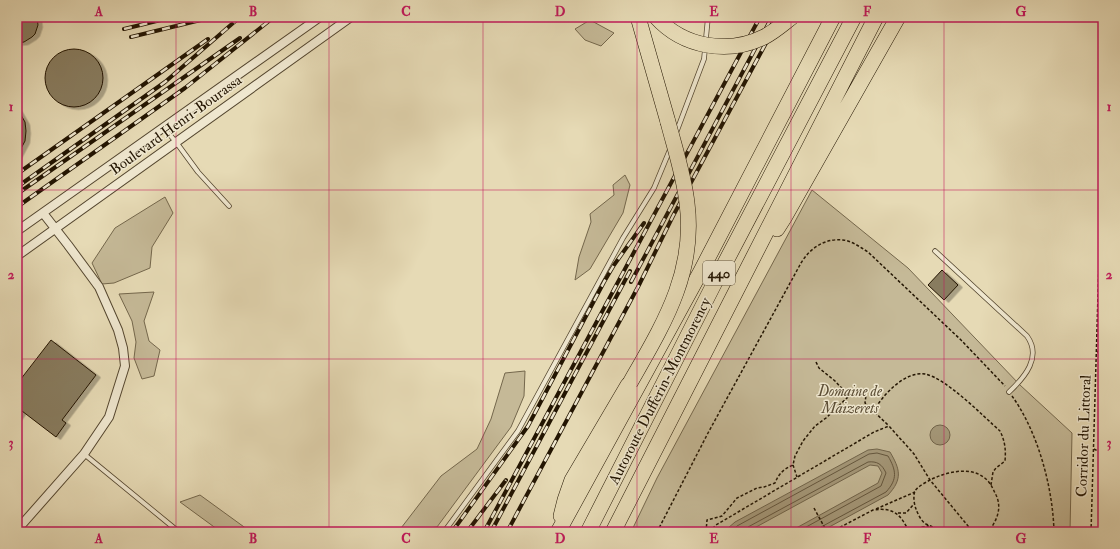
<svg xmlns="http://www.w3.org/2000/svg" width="1120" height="549" font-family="'IM FELL Double Pica',serif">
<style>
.green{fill:#c5b997;stroke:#74674c}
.water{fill:#a49778;stroke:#706349}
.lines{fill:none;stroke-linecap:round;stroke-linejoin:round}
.shore{stroke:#64563d;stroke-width:1}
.building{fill:#887b5f;stroke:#231502;filter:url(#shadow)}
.lane-casing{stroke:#54462f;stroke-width:5.5}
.street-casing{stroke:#54462f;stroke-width:10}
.highway-casing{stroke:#231502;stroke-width:16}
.path{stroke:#231502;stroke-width:1.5;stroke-dasharray:3 2;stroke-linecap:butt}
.lane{stroke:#efe7cf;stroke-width:4}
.street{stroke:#efe7cf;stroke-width:8}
.highway{stroke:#e6dab5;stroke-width:15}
.rail-casing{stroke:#231502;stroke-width:4}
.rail{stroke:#efe7cf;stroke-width:2.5;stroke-dasharray:8;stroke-linecap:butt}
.highway-bridge-casing{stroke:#231502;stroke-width:16;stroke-linecap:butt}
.highway-bridge{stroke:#e6dab5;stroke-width:15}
.grid{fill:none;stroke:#c2185b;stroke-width:1;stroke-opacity:0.55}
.labels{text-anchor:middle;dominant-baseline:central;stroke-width:3;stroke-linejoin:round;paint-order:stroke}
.shield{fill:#efe7cf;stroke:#605440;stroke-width:1}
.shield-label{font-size:14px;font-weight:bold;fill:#231502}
.street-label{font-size:15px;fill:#231502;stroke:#efe7cf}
.park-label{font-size:15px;font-style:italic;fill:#5c4e36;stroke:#efe7cf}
.neatline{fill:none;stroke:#c2185b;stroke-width:1.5}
.grid-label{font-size:13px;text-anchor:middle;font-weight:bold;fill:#c2185b}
</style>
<defs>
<filter id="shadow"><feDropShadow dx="4.5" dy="2.5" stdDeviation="0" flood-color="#0004"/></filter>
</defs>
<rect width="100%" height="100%" fill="#e6dab5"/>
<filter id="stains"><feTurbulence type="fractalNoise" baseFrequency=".005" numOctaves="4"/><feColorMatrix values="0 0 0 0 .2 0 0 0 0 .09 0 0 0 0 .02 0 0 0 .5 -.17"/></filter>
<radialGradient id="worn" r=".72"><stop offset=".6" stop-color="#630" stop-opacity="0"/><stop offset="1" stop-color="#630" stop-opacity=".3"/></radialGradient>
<path class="green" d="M590,20L614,33L601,46L585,40L575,29Z
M625,175L630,185L623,213L590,269L575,280L579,257L591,222L590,214L614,195L613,185Z
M812,190L908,268L1020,385L1072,433L1070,532H631L657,478Z
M165,197L173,213L152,247L150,268L114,283L102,284L92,263L115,228Z
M154,292L144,321L149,341L160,350L154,376L142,379L134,358L136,342L132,321L119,294Z
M525,371L524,396L511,427L437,527L398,532L441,476L477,449L491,419L505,373Z
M200,495L251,532H221L180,502Z"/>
<path class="water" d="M930 435a10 10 0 1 1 20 0a10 10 0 1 1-20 0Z
M877,449L890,452C900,469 903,479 888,495L820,532H789L878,483L882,473L878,466L870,465L747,532H727L728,528L735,522L868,450Z"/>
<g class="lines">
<path class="shore" d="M731,532L737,526L869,454L877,453L888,456C896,470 898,479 886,492L821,527L819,532
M746,532L748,527L868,462C877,461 882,464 886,473L881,486L797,532"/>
</g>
<path class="building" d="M17,17H37L38,25L35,34L32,37L24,42L17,43Z
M45 78a29 29 0 1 1 58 0a29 29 0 1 1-58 0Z
M17,108L25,122L26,131L25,141L17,156Z
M942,270L958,285L944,300L928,285Z
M51,340L96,375L62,420L66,423L56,437L22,411L17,418V384Z"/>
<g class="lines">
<defs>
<path id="lane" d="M164,128L176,142L198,172L229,206
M676,133L704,59L708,17
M935,251L1027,336C1042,357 1025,377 1009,392
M84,454L179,532
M444,532L518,431L623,238L654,188L671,147"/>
<path id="street" d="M17,231L320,17
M17,256L351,17
M17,530L84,454L109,417L125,366L123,348L118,330L99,287L68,245L43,213"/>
<path id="highway" d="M638,17L668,122
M777,229L784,218L898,17
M561,516L565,500L572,480L628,385
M558,532L701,271L833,17
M588,532L713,286L854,17
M613,532L876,17"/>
</defs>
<use href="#lane" class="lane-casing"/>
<use href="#street" class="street-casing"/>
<use href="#highway" class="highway-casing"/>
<path class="path" d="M1097,351L1103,359
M816,362L819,368L835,381L849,396
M1012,396C1038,432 1053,488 1054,532
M873,412C882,396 904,371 925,374C946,378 983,416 1000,431C1005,441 1006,450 1005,461L996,468L993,472L991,485
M1094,449L1103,454
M793,465L797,477
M814,508L827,532
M876,509L915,492
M898,513H906L914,504
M657,532L708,433L801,263C810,248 825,238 843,240C852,241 860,247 868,252L961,340L1005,386
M706,532L707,520L722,516L737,498L757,488L764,487L775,483C779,473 784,469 793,465L795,456L803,441L815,426L826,418L849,396L861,391L866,395L865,403L889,426
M709,532L716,525L874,432L889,426L914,454L930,480L973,532
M831,532L873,510C893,507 901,514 909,532
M913,532L922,527L929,526
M952,532C943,530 934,528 926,524C921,521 918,514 916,509C914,504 913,496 915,491C918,486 925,483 930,480C946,472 972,465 987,480C991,484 993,489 995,493C1003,507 997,521 988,532
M1091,532L1103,126"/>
<use href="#lane" class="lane"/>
<use href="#street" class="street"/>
<use href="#highway" class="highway"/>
<defs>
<path id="rail" d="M124,29L173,17
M131,37L213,17
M17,174L208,39
M17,187L165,82L240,17
M17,194L240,38
M17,207L185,88L274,17
M631,282L772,17
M452,532L528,426L604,282L614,265L644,223
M467,532L506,480
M484,532L760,17
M491,532L630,271
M507,532L639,285L673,216L780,17"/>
</defs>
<use href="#rail" class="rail-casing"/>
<use href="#rail" class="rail"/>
<defs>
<path id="highway-bridge" d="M656,17C683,47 728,55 764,37C774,32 783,24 792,17
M630,383C663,325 696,273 687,203C684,176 675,149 668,122"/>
</defs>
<use href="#highway-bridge" class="highway-bridge-casing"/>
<use href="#highway-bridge" class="highway-bridge"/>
</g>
<path class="grid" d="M176,17V532M329,17V532M483,17V532M637,17V532M791,17V532M944,17V532M17,190H1103M17,359H1103"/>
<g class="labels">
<rect class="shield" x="703" y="261" width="32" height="24" rx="3"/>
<g class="shield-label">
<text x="719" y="273">440</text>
</g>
<g class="street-label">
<text transform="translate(176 125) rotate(-36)">Boulevard Henri-Bourassa</text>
<text transform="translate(660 391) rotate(-63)">Autoroute Dufferin-Montmorency</text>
<text transform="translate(1084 436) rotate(-88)">Corridor du Littoral</text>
</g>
<g class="park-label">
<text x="850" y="391">Domaine de<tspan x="850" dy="17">Maizerets</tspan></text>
</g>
</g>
<rect width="1120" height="549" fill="none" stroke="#e6dab5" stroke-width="44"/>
<rect x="22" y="22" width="1076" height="505" class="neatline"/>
<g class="grid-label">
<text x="99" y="16">A</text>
<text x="253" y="16">B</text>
<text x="406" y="16">C</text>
<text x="560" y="16">D</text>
<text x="714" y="16">E</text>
<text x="867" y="16">F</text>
<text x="1021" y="16">G</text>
<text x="11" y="111">1</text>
<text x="1109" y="111">1</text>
<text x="11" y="279">2</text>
<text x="1109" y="279">2</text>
<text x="11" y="447">3</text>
<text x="1109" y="447">3</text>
<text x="99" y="543">A</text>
<text x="253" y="543">B</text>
<text x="406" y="543">C</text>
<text x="560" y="543">D</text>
<text x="714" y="543">E</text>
<text x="867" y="543">F</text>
<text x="1021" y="543">G</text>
</g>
<rect width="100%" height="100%" filter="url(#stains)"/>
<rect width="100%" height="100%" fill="url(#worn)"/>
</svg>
